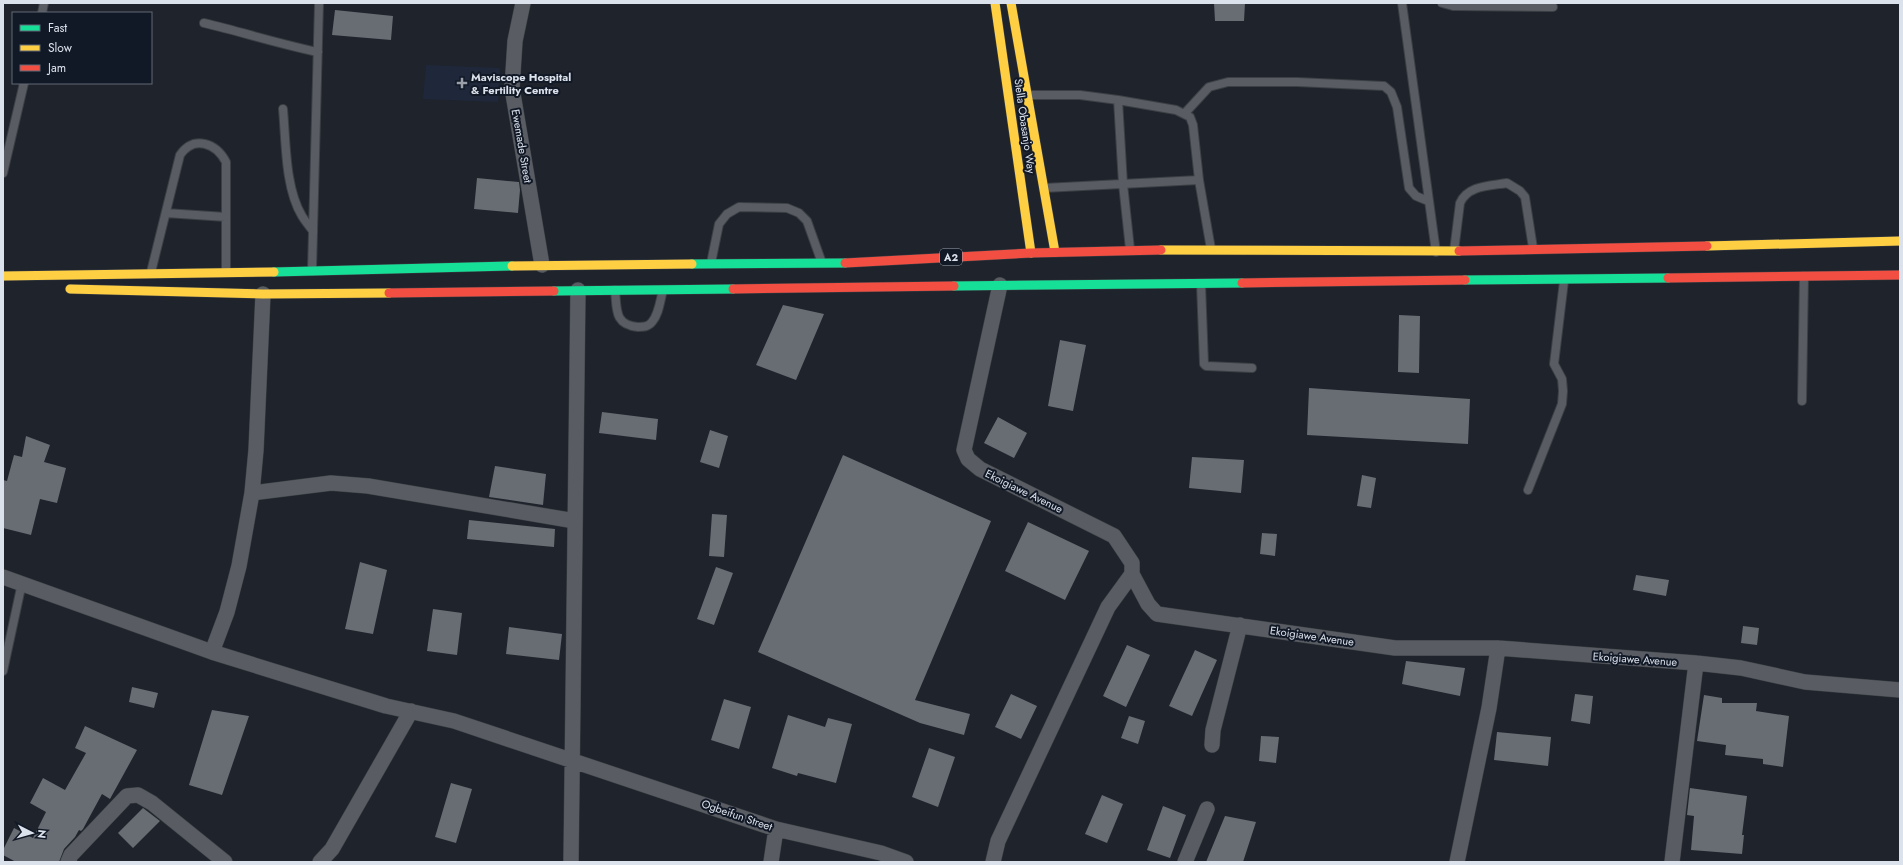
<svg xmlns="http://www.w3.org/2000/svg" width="1903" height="865" font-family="Jost,sans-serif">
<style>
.built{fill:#1f283b}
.building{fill:#686c73}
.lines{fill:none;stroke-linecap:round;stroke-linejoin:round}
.lane-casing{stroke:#3c4046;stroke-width:10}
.street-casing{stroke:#3c4046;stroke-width:16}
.fast-casing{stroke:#3c4046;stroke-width:10}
.slow-casing{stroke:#3c4046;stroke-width:10}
.jam-casing{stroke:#3c4046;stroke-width:10}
.lane{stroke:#595d63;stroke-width:8}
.street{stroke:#595d63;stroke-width:15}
.fast{stroke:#16e098;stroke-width:9}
.slow{stroke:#ffcf43;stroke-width:9}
.jam{stroke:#f24e42;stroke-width:9}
.poi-dot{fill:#9a9fa8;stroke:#111826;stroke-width:1.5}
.labels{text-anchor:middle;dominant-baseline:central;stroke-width:4;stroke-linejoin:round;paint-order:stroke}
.shield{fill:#111826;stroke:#9fa5b1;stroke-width:1}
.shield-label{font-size:10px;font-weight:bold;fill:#dce2ec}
.poi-label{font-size:11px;font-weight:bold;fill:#dce2ec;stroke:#111826;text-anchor:start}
.street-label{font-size:11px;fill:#dce2ec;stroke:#111826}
</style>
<rect width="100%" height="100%" fill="#1f232b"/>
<path class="built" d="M426,65L500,68L498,102L423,99Z"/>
<path class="building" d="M1214,3H1245L1244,21H1215Z
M335,10L393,16L391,40L332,35Z
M477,178L519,182L520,190L518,213L474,209Z
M783,305L824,314L796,380L756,365Z
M1399,315L1420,316L1419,373L1398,372Z
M1060,340L1086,345L1073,411L1048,406Z
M1309,388L1470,399L1468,444L1307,435Z
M602,412L658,419L656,440L599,433Z
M998,417L1027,433L1014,458L984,443Z
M710,430L728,436L719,468L700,462Z
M26,436L50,445L44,462L66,468L57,503L40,499L31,535L3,528V480L7,481L14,455L22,457Z
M843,455L991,521L915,700L970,714L964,735L920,723L758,652Z
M1192,457L1244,460L1241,493L1189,488Z
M495,466L546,474L543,505L489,497Z
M1362,475L1376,478L1371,508L1357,506Z
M712,514L727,515L724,557L709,556Z
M469,520L555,529L554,547L467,539Z
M1028,522L1089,551L1065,600L1005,571Z
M1262,533L1277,534L1275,556L1260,554Z
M360,562L387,570L373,634L345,629Z
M716,567L733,573L714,625L697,619Z
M1636,575L1669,580L1666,596L1633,590Z
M433,609L462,613L457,655L427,651Z
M1743,626L1759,628L1757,645L1741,643Z
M509,627L562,634L559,660L506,654Z
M1127,645L1150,655L1126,707L1103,696Z
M1195,650L1217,660L1192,716L1169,706Z
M1406,661L1465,668L1460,696L1402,684Z
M132,687L158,693L154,708L129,702Z
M1011,694L1037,706L1021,739L995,727Z
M1575,694L1593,696L1590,724L1571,721Z
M1704,695L1722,698V703H1757L1756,711L1789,716L1783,767L1763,764V759L1725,755L1726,745L1697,741Z
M724,699L751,707L739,749L711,740Z
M212,710L249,716L222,795L189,785Z
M788,715L825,727L828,718L852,724L836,783L798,773L797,776L772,768Z
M1129,716L1145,721L1138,744L1121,738Z
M85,726L137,750L110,799L102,794L83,829L81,831L79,830L75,837L64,849L59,862H16L3,855V850L14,828L33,838L46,812L30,803L43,778L65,790L86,753L75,748Z
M1497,732L1551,737L1548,766L1494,760Z
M1261,736L1279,737L1276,763L1259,761Z
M929,748L955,757L938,807L912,797Z
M451,783L472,789L456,843L435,837Z
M1690,788L1747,796L1742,835H1744L1742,854L1691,850L1694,816L1687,815Z
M1102,795L1123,804L1107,843L1085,834Z
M1163,806L1186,815L1170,858L1147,850Z
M143,808L160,821L133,848L118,833Z
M1225,816L1256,822L1243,862H1206Z"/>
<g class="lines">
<defs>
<path id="lane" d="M1402,3L1436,252
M1442,3L1453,6L1553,7
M42,13L44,3
M204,23C242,32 279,44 318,52
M1029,95H1080L1118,100L1176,110L1190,117L1193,125L1199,180L1211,249
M1118,100L1123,184L1130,249
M283,109C286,142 285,188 302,216C305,221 309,226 313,231
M1185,113L1209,87L1228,82H1297L1384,86L1391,92L1397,107L1409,188L1416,196L1428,201
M3,173L24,83
M1044,188L1199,180
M166,213L226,217
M1454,251L1460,203C1468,185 1490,186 1507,183L1520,191L1525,197L1533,248
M711,263L719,224L727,214L739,207L787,208L799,213L807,221L822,263
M312,270L319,3
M151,272L180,155C194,135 216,143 226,162V272
M1201,284L1204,364L1206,366L1252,368
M615,290C617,309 614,325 638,327C643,327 648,327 652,322C659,314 660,301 663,290
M1802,401L1804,276
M1528,490L1562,404L1563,391L1562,379L1554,364L1564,281
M3,671L22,583"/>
<path id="street" d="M523,3L515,41L512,88L542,265
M1000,285L964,450L968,459L980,469L1114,536L1132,563V574L1148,604L1157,614L1395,648H1498L1696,663L1741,668L1805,682L1900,690
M252,493L331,483L368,486L575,521
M3,577L212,652L386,706L454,721L776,829L881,853L906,862
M212,652L227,612L239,566L252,493L256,450L263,294
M1212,745L1213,730L1240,625
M68,862L71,855L127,796L138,795L152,803L225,862
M320,862L332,849L411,711
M571,862L578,290
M771,862L776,829
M993,862L998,841L1108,607L1132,574
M1185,862L1207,809
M1457,862L1489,708L1498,648
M1672,862L1696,663"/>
<path id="fast" d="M692,264L845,263
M274,272L512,266
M1465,280L1668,278
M954,286L1242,283
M554,291L733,289"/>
<path id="slow" d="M995,3L1031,253
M1011,3L1055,252
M1707,246L1900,241
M1161,250L1459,251
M512,266L692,264
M3,276L274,272
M70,289L263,294L389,293"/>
<path id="jam" d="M1459,251L1707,246
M845,263L1031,253L1161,250
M1668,278L1900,275
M1242,283L1465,280
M733,289L954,286
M389,293L554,291"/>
</defs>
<use href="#lane" class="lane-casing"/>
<use href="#street" class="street-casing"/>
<use href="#fast" class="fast-casing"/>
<use href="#slow" class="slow-casing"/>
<use href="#jam" class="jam-casing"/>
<use href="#lane" class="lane"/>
<use href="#street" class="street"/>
<use href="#fast" class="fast"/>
<use href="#slow" class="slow"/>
<use href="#jam" class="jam"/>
</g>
<path class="poi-dot" d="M460 77h4v4h4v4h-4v4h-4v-4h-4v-4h4z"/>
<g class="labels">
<rect class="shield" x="940" y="249" width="22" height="16" rx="3"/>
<g class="shield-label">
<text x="951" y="257">A2</text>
</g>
<g class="poi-label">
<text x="471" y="77">Maviscope Hospital<tspan x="471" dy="13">&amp; Fertility Centre</tspan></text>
</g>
<g class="street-label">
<text transform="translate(1025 126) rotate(82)">Stella Obasanjo Way</text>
<text transform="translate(522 146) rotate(80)">Ewemade Street</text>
<text transform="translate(1024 491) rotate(26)">Ekoigiawe Avenue</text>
<text transform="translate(1312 636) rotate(8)">Ekoigiawe Avenue</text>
<text transform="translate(1635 659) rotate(4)">Ekoigiawe Avenue</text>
<text transform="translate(737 815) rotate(19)">Ogbeifun Street</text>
</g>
</g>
<rect width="1903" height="865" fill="none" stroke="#dce2ec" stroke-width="8"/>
<rect x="12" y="12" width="140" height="72" fill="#111826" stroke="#626975"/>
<rect x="20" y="25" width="20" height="6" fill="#16e098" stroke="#626975"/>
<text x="48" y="32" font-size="12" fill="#dce2ec">Fast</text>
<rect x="20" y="45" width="20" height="6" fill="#ffcf43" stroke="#626975"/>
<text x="48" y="52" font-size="12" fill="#dce2ec">Slow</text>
<rect x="20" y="65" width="20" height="6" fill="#f24e42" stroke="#626975"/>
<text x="48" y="72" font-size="12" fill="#dce2ec">Jam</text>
<g transform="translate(32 833) rotate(96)" stroke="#111826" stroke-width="3" paint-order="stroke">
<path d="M0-3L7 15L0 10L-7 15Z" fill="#dce2ec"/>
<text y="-6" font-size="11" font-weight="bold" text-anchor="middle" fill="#dce2ec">N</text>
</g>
</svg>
